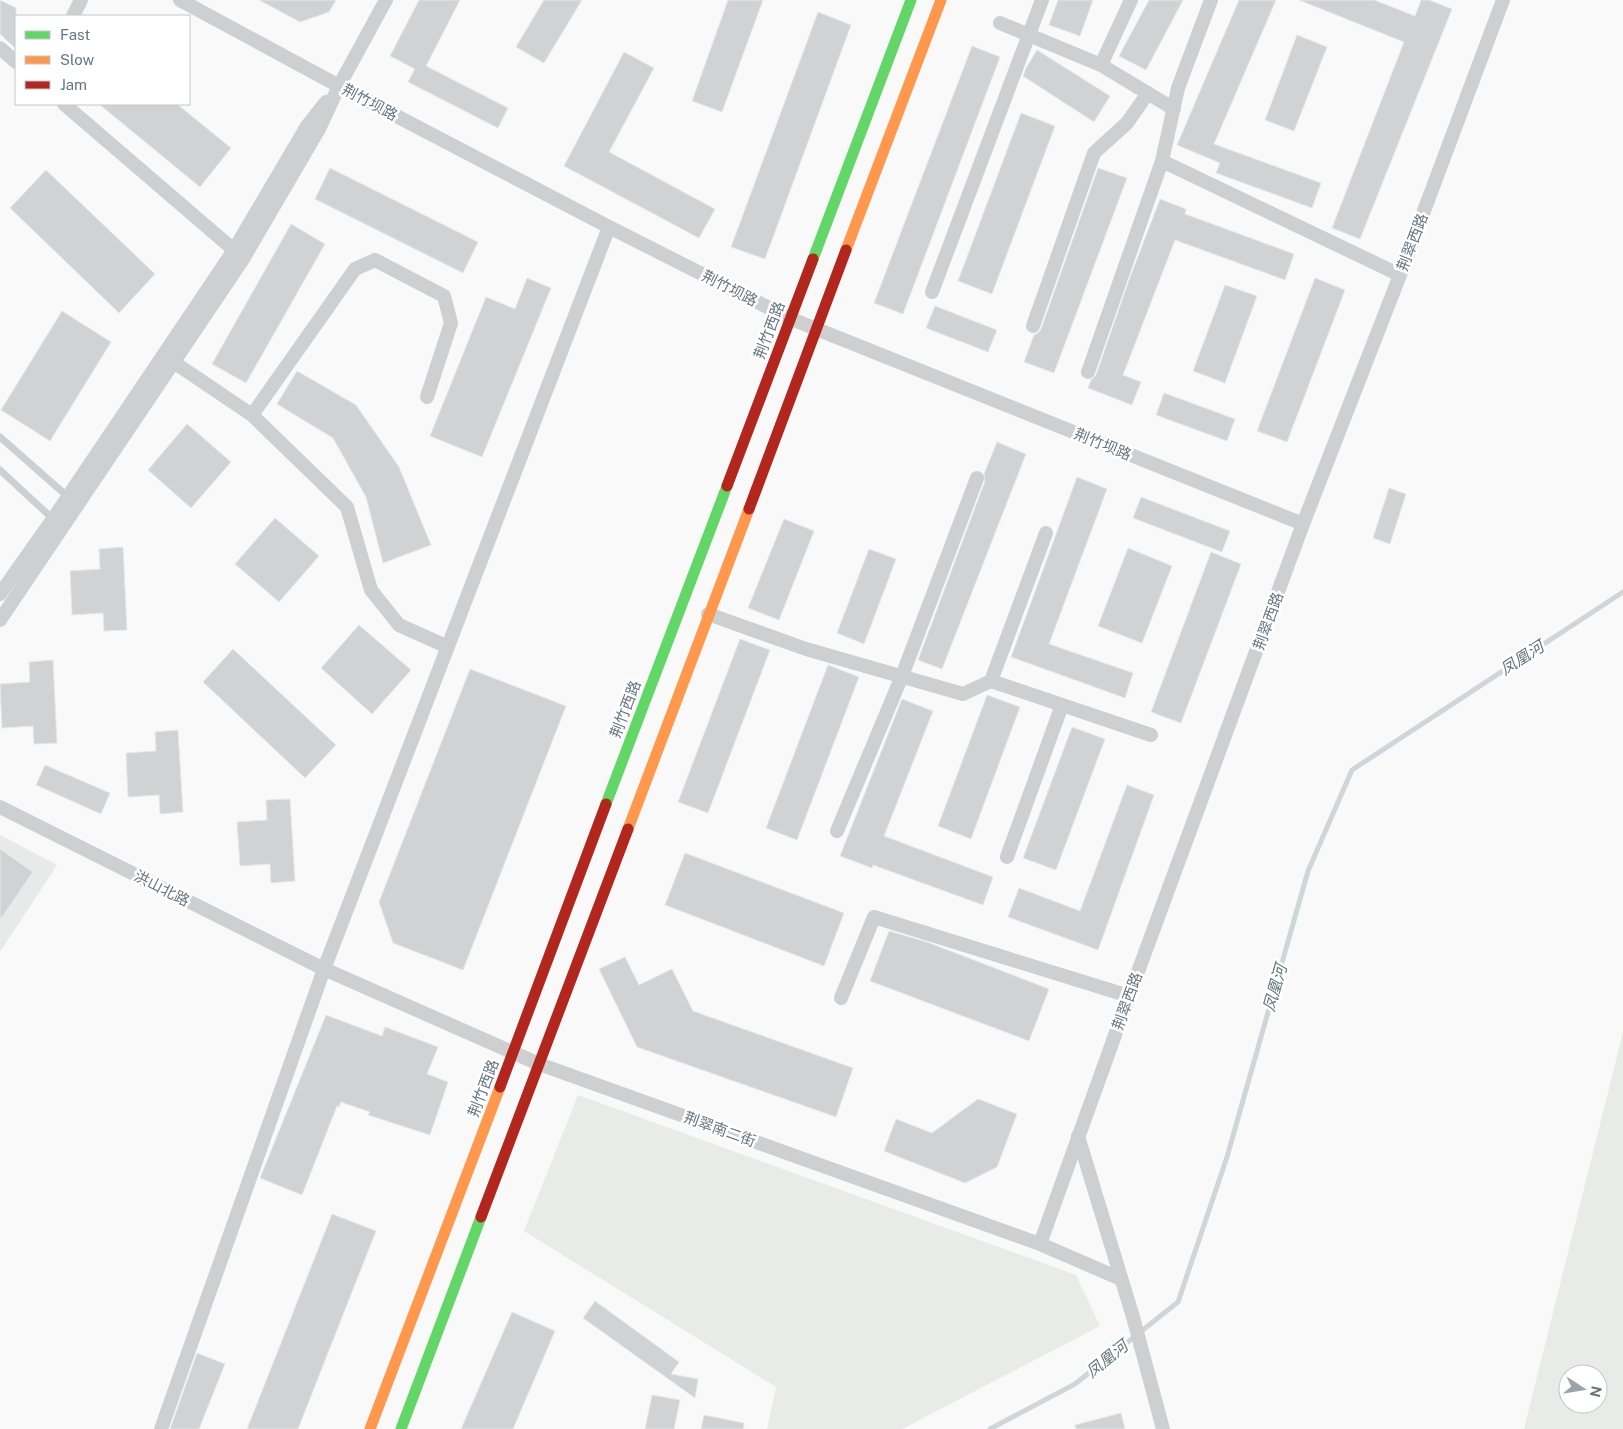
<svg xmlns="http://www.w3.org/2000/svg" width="1623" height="1429" font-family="'Public Sans','Noto Sans SC',sans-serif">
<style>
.built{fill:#e8e9e9}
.green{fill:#e8ebe6;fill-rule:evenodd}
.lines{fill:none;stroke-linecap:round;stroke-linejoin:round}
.stream{stroke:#ced6d9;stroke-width:5}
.building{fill:#d0d2d3;stroke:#e8e8e8}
.lane{stroke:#cecfd0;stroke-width:7}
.street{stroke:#cecfd0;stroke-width:14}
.fast{stroke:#63d668;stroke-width:11}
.slow{stroke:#ff974d;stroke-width:11}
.jam{stroke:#b3261e;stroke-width:11}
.labels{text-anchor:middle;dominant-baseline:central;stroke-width:5;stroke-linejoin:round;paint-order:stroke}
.street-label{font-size:15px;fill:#657683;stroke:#fff}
.water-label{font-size:16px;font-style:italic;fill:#60757c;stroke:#fff}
</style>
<rect width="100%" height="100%" fill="#f9f9f9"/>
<path class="built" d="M0,835L57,865L0,952Z"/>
<path class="green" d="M1623,1032V1429H1524ZM1568,1374H1598V1404H1568Z
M578,1095L1076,1275L1100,1326L902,1429H767L776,1387L524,1231Z"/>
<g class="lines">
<path class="stream" d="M990,1429L1075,1384L1178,1302L1227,1157L1308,871L1352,770L1623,592"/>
</g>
<path class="building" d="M0,0L16,8V49L0,34Z
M259,0H336L329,12L300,22Z
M419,0H460L426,66L508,108L498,128L408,82L415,69L390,56Z
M544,0H582L544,63L516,47Z
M728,0H763L722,112L692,101Z
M1058,0H1093L1080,36L1049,25Z
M1149,0H1183L1146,70L1119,56Z
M1239,0H1276L1214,144L1321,183L1312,208L1216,173L1220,163L1177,145Z
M1299,0H1374L1415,16L1421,0H1429L1452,9L1360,239L1332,228L1404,42Z
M818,12L851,25L765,259L731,247Z
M1297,35L1327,47L1294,131L1265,120Z
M972,46L1000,57L903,314L874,303Z
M1037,50L1110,96L1094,122L1023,76L1026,68Z
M624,52L654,68L609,152L715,209L699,238L564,166Z
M99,104H177L231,148L200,187Z
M1021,113L1055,126L992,294L958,281Z
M330,168L478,242L463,273L315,199Z
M1098,168L1127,178L1054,373L1024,362L1034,335L1038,333L1041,329Z
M46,170L155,274L119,313L10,208Z
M1160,199L1186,209L1185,214L1294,254L1285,280L1175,240L1123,375L1141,382L1132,405L1088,388L1091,380L1096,375L1129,280Z
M291,224L325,244L246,383L212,364Z
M527,278L551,288L482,457L430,436L486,297L515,309Z
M1315,278L1345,290L1287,442L1257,431Z
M1225,285L1257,296L1225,383L1193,371Z
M935,306L997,330L988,352L926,328Z
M62,311L111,342L50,441L1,410Z
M297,371L356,405L399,467L431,545L383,563L366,497L333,438L277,404Z
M1164,393L1235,419L1227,441L1156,415Z
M187,424L231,462L191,508L148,470Z
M997,442L1026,454L942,669L918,660L985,481L984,474Z
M1077,477L1107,489L1049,644L1133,673L1125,698L1011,657Z
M1389,488L1406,494L1390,544L1373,538Z
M1141,497L1230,531L1222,552L1133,518Z
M275,518L319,556L279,602L235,564Z
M784,519L814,531L779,620L748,608Z
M123,547L127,630L104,631L103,613L72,615L70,571L100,569L99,549Z
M1128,548L1172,566L1142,643L1098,626Z
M869,549L896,559L864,644L837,633Z
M1211,552L1241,564L1181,723L1151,712Z
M359,625L411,670L372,714L321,668Z
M740,639L770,650L708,813L678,802Z
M233,649L336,745L305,778L203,682Z
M53,660L57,743L34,744L33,726L2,728L0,684L30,682L29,662Z
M828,665L859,677L797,840L766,828Z
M470,669L566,706L463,970L393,943L379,902Z
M987,695L1020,707L971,839L938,826Z
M902,699L933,711L884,836L993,877L983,905L873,865L872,868L840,856Z
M1072,727L1105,739L1056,870L1023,858Z
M178,730L183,812L160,814L159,795L128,797L126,753L156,751L155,732Z
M45,765L110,793L101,814L36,785Z
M1127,785L1154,795L1098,950L1008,917L1019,888L1080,911Z
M290,799L295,881L271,883L270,864L240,866L237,822L267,820L266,800Z
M0,849L33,872L0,920Z
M685,853L844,913L824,966L665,905Z
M889,931L927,942L1049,989L1029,1041L870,981Z
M625,957L639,985L672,969L693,1011L853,1068L836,1117L637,1047L599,969Z
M326,1015L382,1036L385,1027L438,1047L427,1074L448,1082L430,1135L368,1115L370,1112L341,1102L339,1107L337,1106L302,1195L260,1178Z
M978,1099L1017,1114L997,1167L965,1183L884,1151L896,1119L932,1133Z
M332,1214L376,1231L298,1429H247Z
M595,1301L679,1362L671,1374L698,1379L695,1398L583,1318Z
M512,1312L555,1331L513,1429H461Z
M197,1353L225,1364L199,1429H170Z
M652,1395L680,1400L674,1429H645Z
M1121,1413L1125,1429H1076L1075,1425Z
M704,1415L744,1423L743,1429H701Z"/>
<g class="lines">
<path class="lane" d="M0,437L67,496
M0,470L53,519"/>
<path class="street" d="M180,0L339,86L609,227L789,318L1303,524
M1131,0L1101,65L1174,109
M73,16L81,0
M1000,23L1101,65
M0,48L16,62
M64,104L234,250
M1162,161L1178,88L1211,0
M932,292L1042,0
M1033,326L1094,153L1127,123L1148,93
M166,357L252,415L347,507L371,590L399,625L448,647
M1088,372L1162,161L1400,275
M252,415L355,269L375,260L444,296L451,323L427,397
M0,594L53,519L234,250L307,126L326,102
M708,614L806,649L963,694L991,681L1151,735
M0,620L243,259L319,129L339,86L386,0
M991,681L1046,533
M0,807L324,969L512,1052L539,1064L1040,1244L1121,1279
M837,831L902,676L977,478
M1007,857L1062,705
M841,998L874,917L1129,996
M1078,1136L1133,1317L1163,1429
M1040,1244L1129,996L1303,524L1400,275L1503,0
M161,1429L324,969L609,227"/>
<path class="fast" d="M813,259L911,0
M606,804L727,486
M401,1429L481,1217"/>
<path class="slow" d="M846,250L941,0
M628,829L749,509
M370,1429L500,1087"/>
<path class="jam" d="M727,486L813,259
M749,509L846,250
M500,1087L606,804
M481,1217L628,829"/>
</g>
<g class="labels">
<g class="street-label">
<text transform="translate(370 102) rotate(28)">荆竹坝路</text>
<text transform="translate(1412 242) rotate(-69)">荆翠西路</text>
<text transform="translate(730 288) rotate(27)">荆竹坝路</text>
<text transform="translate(769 330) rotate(-69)">荆竹西路</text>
<text transform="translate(1103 444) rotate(22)">荆竹坝路</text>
<text transform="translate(1268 621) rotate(-70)">荆翠西路</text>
<text transform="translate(625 709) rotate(-69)">荆竹西路</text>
<text transform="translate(162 888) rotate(27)">洪山北路</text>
<text transform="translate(1127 1001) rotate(-70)">荆翠西路</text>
<text transform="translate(483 1088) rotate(-69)">荆竹西路</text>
<text transform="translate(720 1129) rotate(20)">荆翠南二街</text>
</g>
<g class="water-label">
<text transform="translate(1522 658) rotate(-33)">凤凰河</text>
<text transform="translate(1275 988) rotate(-74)">凤凰河</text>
<text transform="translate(1107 1359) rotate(-39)">凤凰河</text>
</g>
</g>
<rect x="15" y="15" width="175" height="90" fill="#ffffff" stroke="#c1c8cd"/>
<rect x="25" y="31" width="25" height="8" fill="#63d668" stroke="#c1c8cd"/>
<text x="60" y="40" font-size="15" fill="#657683">Fast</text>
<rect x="25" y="56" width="25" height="8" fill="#ff974d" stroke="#c1c8cd"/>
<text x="60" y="65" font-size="15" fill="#657683">Slow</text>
<rect x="25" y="81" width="25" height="8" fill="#b3261e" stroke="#c1c8cd"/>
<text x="60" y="90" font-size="15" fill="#657683">Jam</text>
<g transform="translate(1583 1389) rotate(102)"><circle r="24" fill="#ffffff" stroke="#c1c8cd"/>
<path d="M0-4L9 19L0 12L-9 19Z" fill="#99a4ac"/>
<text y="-8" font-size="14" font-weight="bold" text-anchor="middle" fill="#657683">N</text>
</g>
</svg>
